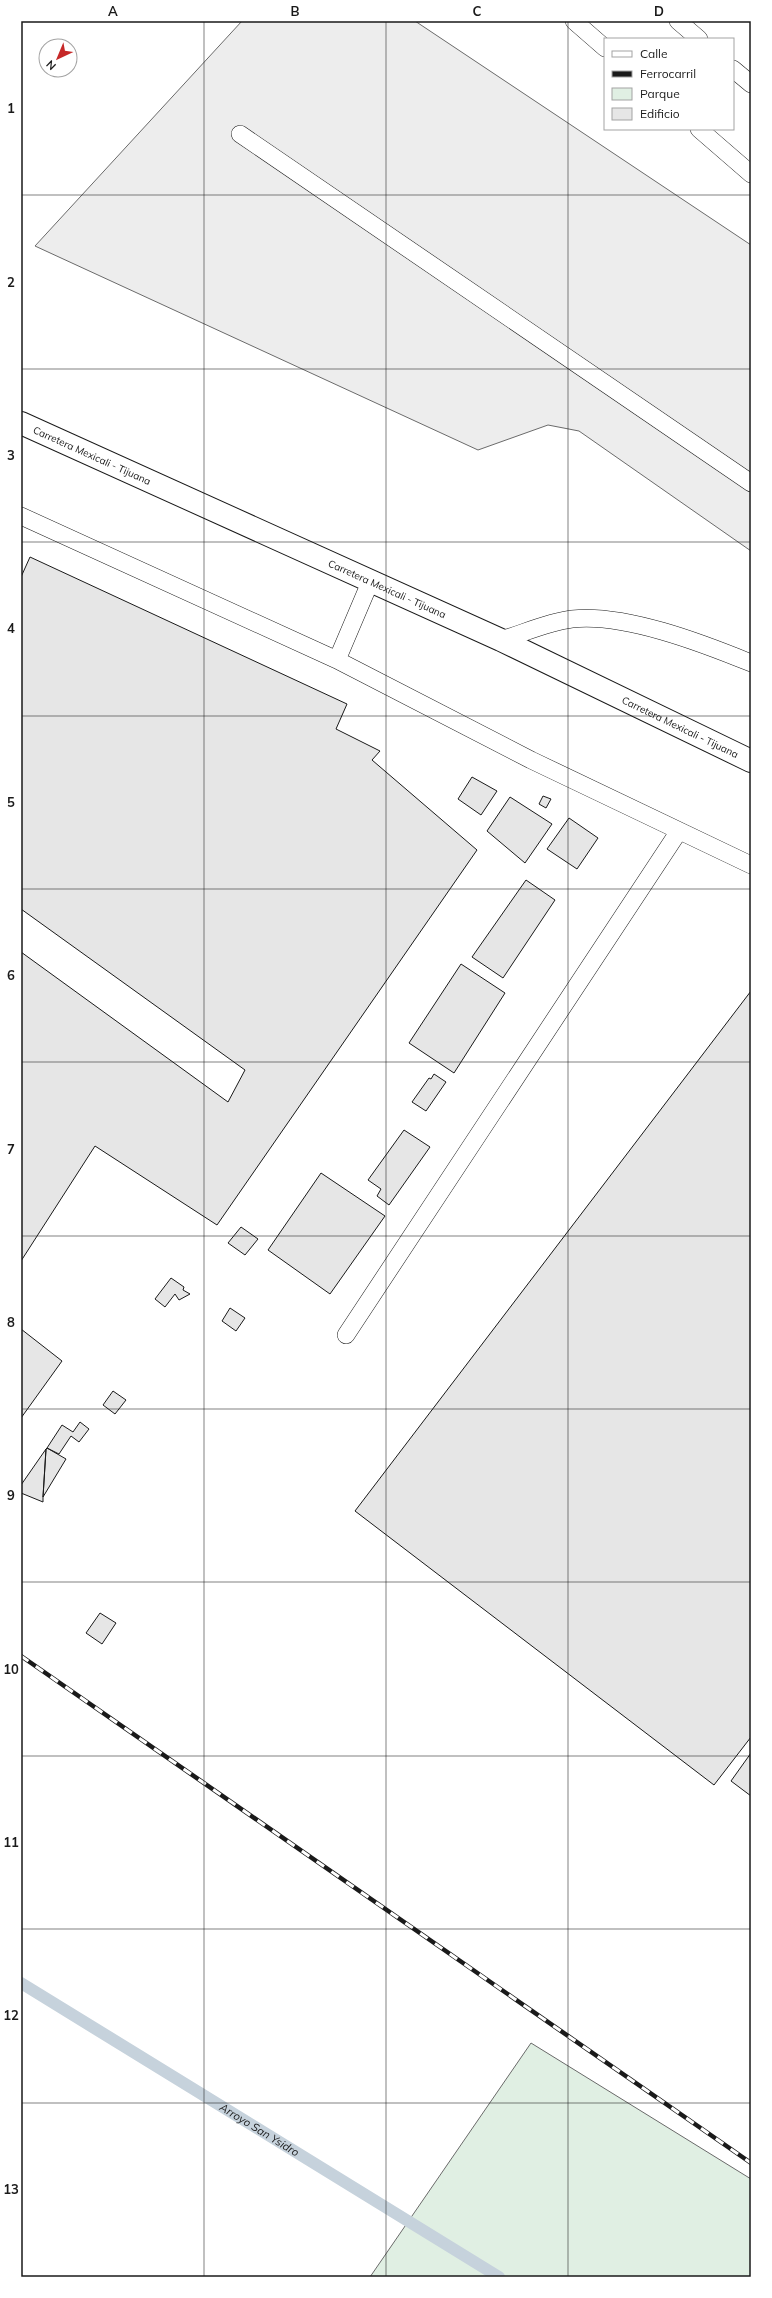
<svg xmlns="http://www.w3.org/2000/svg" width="772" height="2298" font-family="Mulish,sans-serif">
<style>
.green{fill:#e0efe3;stroke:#6a6a6a}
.parking{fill:#ededed;stroke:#6a6a6a}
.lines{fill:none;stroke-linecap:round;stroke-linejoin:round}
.stream{stroke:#c6d2dc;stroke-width:12}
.building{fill:#e6e6e6;stroke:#1a1a1a}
.lane-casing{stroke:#1a1a1a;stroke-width:18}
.primary-casing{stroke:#1a1a1a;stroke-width:24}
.lane{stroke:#fff;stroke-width:17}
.primary{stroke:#fff;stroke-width:22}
.rail-casing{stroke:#1a1a1a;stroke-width:4.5}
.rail{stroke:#fff;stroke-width:3;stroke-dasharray:9;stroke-linecap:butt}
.grid{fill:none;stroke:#1a1a1a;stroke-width:1;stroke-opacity:0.55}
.labels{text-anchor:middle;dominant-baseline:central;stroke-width:3;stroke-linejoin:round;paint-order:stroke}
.street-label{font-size:10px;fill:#1a1a1a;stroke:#fff}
.water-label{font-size:11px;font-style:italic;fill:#1a1a1a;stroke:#fff}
.neatline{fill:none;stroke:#1a1a1a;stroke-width:1.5}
.grid-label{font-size:13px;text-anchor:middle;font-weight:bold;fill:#1a1a1a}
</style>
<rect width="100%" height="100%" fill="#fff"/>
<path class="green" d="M531,2043L751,2179V2277H370Z"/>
<path class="parking" d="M242,21H415L751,245V551L579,431L548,425L478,450L35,246Z"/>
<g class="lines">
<path class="stream" id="s1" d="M21,1983L499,2277"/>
</g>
<path class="building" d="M30,557L347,704L336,729L380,751L372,760L477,850L217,1225L95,1146L21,1261V952L228,1102L245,1070L21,909V577Z
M472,777L497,791L481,815L458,799Z
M543,796L551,799L546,808L539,804Z
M510,797L552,824L525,863L487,831Z
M569,818L598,838L577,869L547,849Z
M526,880L555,900L503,978L472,957Z
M461,964L505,993L454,1073L409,1043Z
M751,991V1737L714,1785L355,1511Z
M434,1074L446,1082L426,1111L412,1102L429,1078L431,1079Z
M404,1130L430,1147L389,1205L377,1196L381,1189L368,1180Z
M321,1173L385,1216L330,1294L268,1250Z
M241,1227L258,1239L245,1255L228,1243Z
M171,1278L184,1287L183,1290L190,1294L179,1300L175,1294L165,1307L155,1299Z
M230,1308L245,1318L236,1331L222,1321Z
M21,1329L62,1361L21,1418Z
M113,1391L126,1400L115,1414L103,1405Z
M80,1422L89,1429L79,1442L71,1436L59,1454L47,1448L62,1425L73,1432Z
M47,1448L66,1459L43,1497L46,1449Z
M46,1449L43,1497V1502L21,1493V1485Z
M100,1613L116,1623L102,1644L86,1633Z
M751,1753V1796L731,1781Z"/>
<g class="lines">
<defs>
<path id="lane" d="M574,21L605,48
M678,21L699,39
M733,69L751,84
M699,129L751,174
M240,134L751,483
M21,516L337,660L531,760L751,865
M501,640C524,633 548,622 572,619C624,613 702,643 751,663
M337,660L371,580
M346,1335L679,831"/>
<g id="primary">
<path id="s2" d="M21,423L501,640L751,761"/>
</g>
</defs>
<use href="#lane" class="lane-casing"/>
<use href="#primary" class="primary-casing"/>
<use href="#lane" class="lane"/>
<use href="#primary" class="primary"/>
<defs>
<path id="rail" d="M21,1656L751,2163"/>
</defs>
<use href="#rail" class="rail-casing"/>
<use href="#rail" class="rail"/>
</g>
<path class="grid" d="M204,21V2277M386,21V2277M568,21V2277M21,195H751M21,369H751M21,542H751M21,716H751M21,889H751M21,1062H751M21,1236H751M21,1409H751M21,1582H751M21,1756H751M21,1929H751M21,2103H751"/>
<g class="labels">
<g class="street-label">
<text stroke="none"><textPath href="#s2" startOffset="78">Carretera Mexicali - Tijuana</textPath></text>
<text stroke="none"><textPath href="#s2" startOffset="402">Carretera Mexicali - Tijuana</textPath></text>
<text stroke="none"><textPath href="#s2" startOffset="726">Carretera Mexicali - Tijuana</textPath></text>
</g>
<g class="water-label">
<text stroke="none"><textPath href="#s1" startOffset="280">Arroyo San Ysidro</textPath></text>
</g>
</g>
<rect width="772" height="2298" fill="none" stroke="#ffffff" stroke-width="44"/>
<rect x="604" y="38" width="130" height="92" fill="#ffffff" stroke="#a3a3a3"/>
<rect x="612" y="51" width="20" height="6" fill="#ffffff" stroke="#a3a3a3"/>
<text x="640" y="58" font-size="12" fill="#1a1a1a">Calle</text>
<rect x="612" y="71" width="20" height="6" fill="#1a1a1a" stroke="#a3a3a3"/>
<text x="640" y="78" font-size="12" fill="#1a1a1a">Ferrocarril</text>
<rect x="612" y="88" width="20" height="12" fill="#e0efe3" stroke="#a3a3a3"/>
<text x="640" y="98" font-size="12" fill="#1a1a1a">Parque</text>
<rect x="612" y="108" width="20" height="12" fill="#e6e6e6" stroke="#a3a3a3"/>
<text x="640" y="118" font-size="12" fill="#1a1a1a">Edificio</text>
<g transform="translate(58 58) rotate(224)"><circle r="19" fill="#ffffff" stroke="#a3a3a3"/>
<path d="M0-3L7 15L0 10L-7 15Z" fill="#c62828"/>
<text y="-6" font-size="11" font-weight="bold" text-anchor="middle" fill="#1a1a1a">N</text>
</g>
<rect x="22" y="22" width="728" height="2254" class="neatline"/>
<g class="grid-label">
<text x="113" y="16">A</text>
<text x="295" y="16">B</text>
<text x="477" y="16">C</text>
<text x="659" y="16">D</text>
<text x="11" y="113">1</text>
<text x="11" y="287">2</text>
<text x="11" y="460">3</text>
<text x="11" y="633">4</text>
<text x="11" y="807">5</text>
<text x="11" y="980">6</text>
<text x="11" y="1154">7</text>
<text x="11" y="1327">8</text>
<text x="11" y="1500">9</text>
<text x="11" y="1674">10</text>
<text x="11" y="1847">11</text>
<text x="11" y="2020">12</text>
<text x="11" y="2194">13</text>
</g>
</svg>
